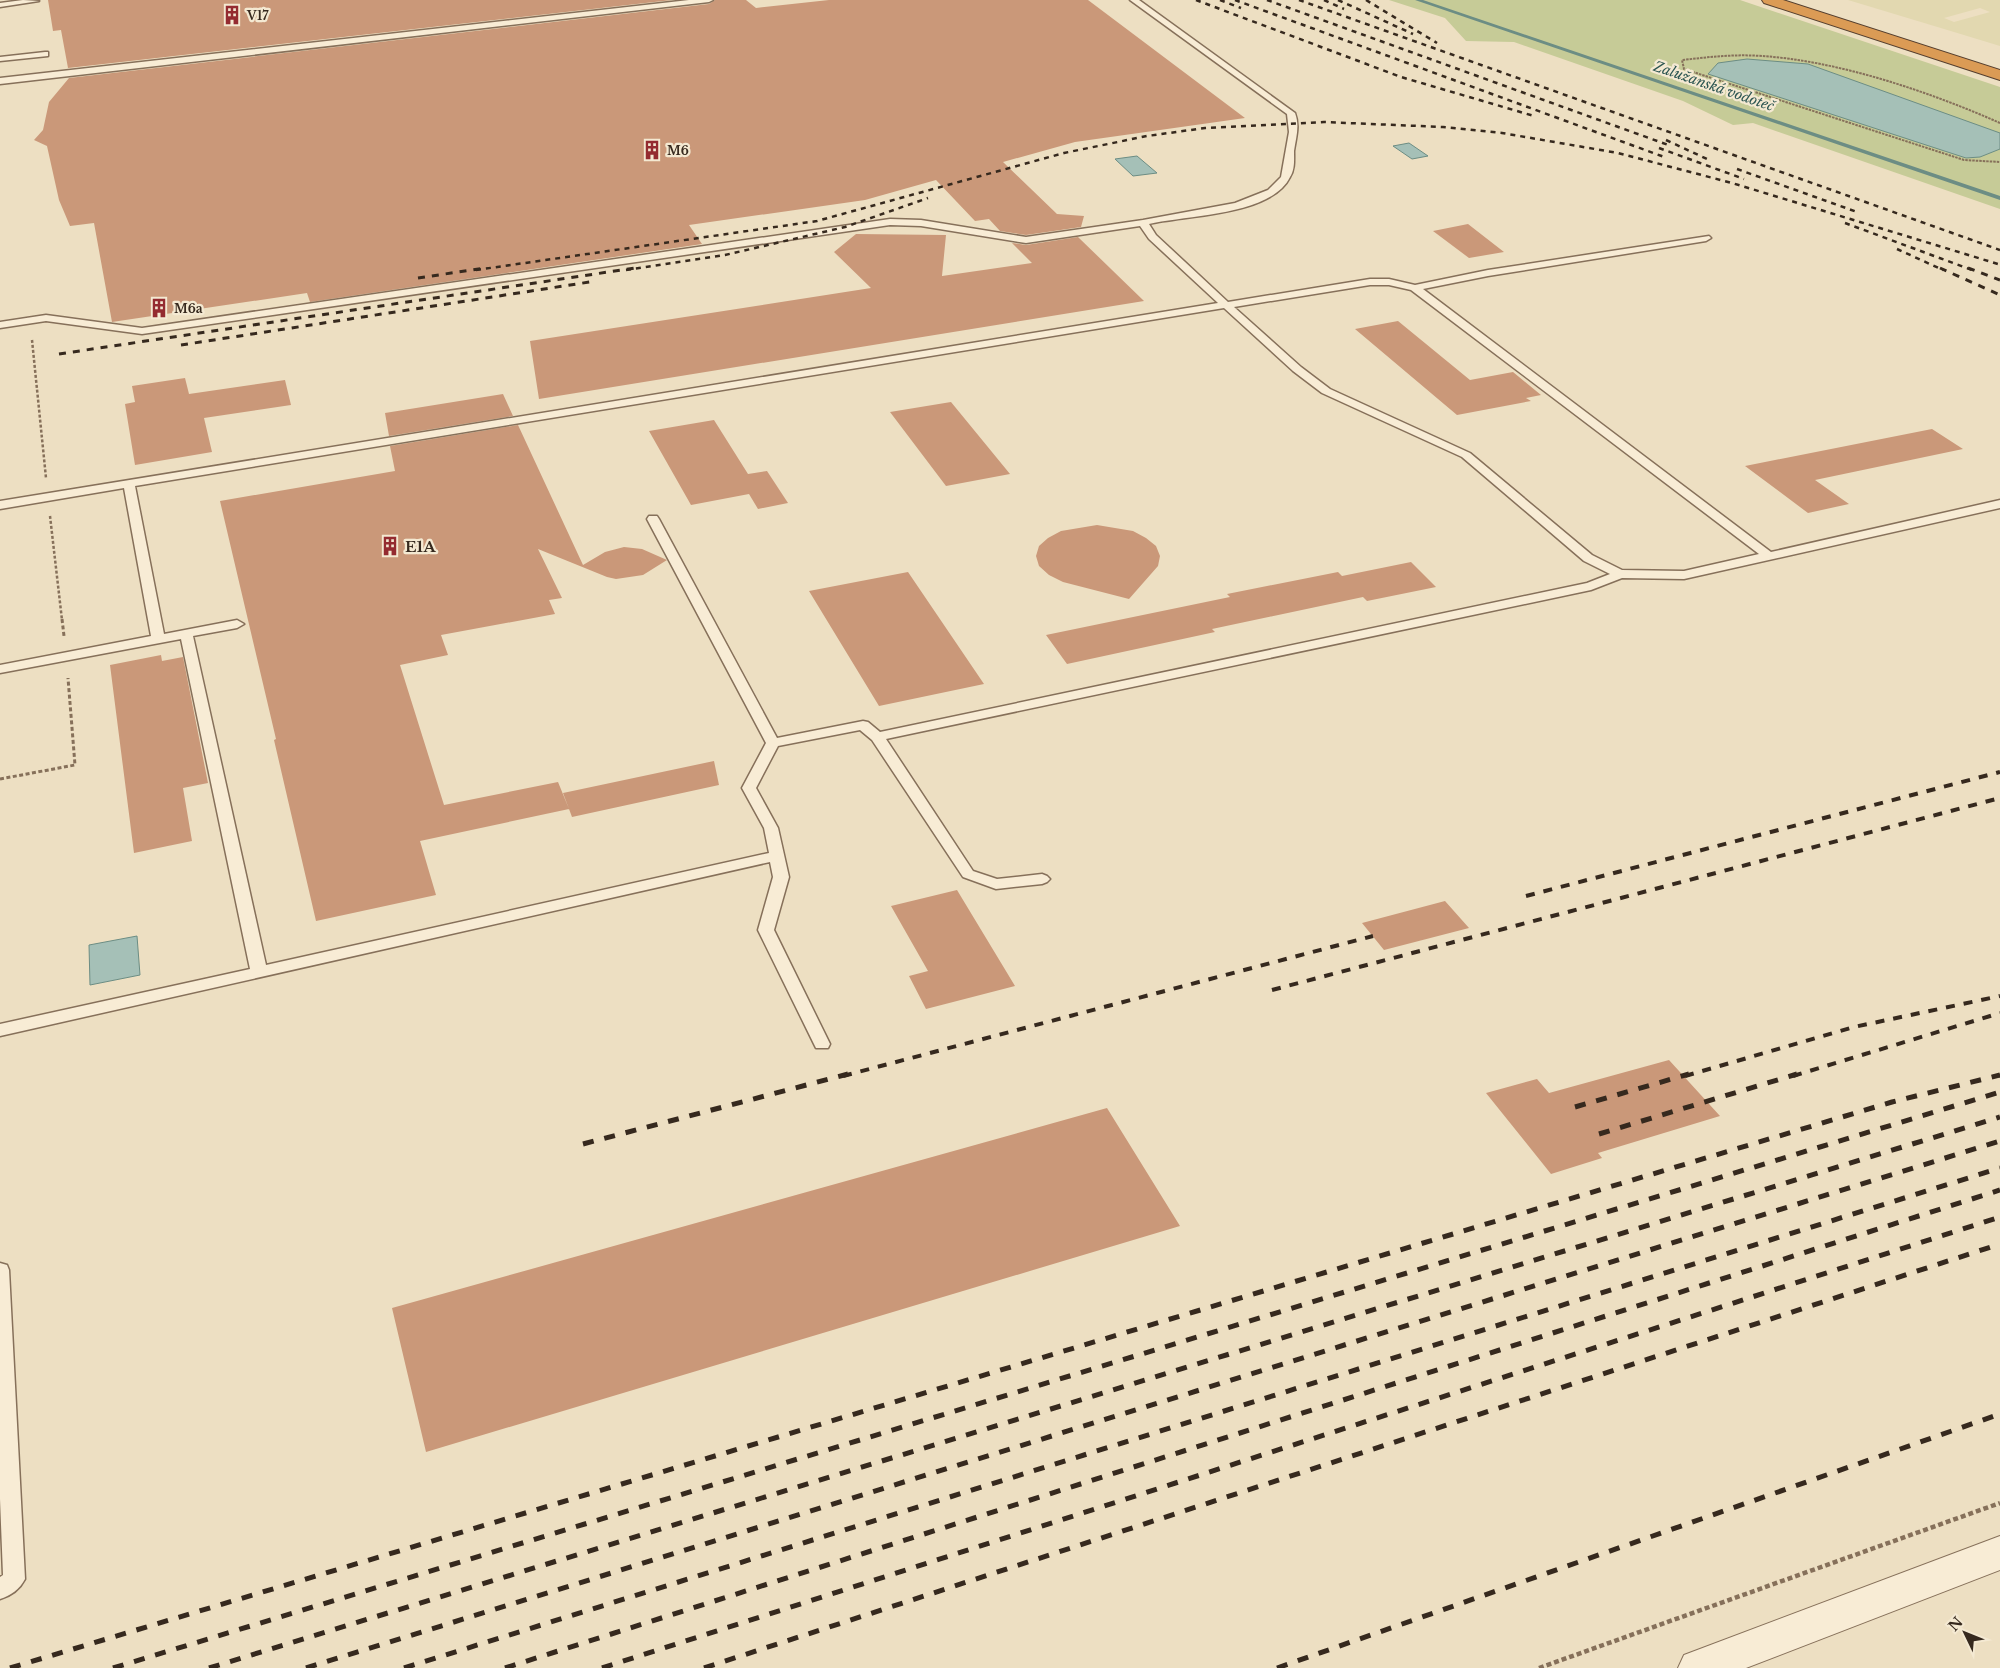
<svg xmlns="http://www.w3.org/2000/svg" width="2000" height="1668" font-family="'Libre Baskerville',serif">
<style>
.farmland{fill:#e2d8b0;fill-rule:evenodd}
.green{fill:#c6cb97}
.water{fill:#a5c0b7;stroke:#6c8d84}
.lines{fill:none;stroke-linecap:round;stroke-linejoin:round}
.stream{fill:#6c8d84;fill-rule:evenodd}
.building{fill:#ca9879}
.service-casing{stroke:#86705a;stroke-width:3}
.tertiary-casing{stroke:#86705a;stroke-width:2}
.motorway-casing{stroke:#543e2e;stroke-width:2}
.path-far3{stroke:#86705a;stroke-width:2;stroke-dasharray:2.5 1;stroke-linecap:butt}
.path-far2{stroke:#86705a;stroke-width:2.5;stroke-dasharray:3 2;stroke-linecap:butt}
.path-far1{stroke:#86705a;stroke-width:3;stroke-dasharray:4 2.5;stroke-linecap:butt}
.path{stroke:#86705a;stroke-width:4.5;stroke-dasharray:5 3;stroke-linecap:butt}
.service{fill:#f8ecd5;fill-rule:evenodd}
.tertiary{fill:#f8ecd5;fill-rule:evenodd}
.motorway{fill:#db9b55;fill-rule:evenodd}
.rail-far3{stroke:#36291e;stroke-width:2.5;stroke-dasharray:5 5;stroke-linecap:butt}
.rail-far2{stroke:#36291e;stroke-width:3;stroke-dasharray:7 7;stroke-linecap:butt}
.rail-far1{stroke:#36291e;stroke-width:4;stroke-dasharray:9 9;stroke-linecap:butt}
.rail{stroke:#36291e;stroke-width:5;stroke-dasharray:11 11;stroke-linecap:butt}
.labels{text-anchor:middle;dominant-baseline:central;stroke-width:4.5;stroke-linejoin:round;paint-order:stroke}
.far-poi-label{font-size:12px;font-weight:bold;fill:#36291e;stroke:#f4e9d2;text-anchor:start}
.far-water-label{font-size:14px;font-style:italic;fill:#2d5652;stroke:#f4e9d2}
.poi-label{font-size:15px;font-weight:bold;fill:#36291e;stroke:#f4e9d2;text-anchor:start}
</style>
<rect width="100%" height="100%" fill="#eddfc2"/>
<path class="farmland" d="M1848,0H2000V46L1954,32ZM1980,8L1990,12L1954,22L1944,18Z"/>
<path class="green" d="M1389,0H1740L2000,87V209L1753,123L1733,125L1683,101L1514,42L1466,41L1445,18Z"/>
<path class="water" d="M1747,59L1808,64L2000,133V149L1980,157L1966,158L1708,74L1718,63Z
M1409,143L1428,156L1412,159L1393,146Z
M1137,156L1157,173L1133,176L1115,159Z
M137,936L140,975L90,985L89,945Z"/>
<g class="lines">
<path class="stream" d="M1415,0H1423L2000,196V200Z"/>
</g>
<path class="building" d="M48,0H672L68,68L61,30L53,31Z
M715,0H746L756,8L829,0H1088L1245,118L1075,142L1003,162L1057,214L1084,216L1081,227L1026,235L1000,231L989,219L975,221L936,180L865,200L689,225L702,244L310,302L307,293L112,322L94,223L70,226L59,200L47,146L34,140L43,130L49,102L69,78L709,4Z
M1468,224L1504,252L1469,258L1433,231Z
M856,234L946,235L942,276L1032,263L1012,243L1026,245L1078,237L1144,301L539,399L530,341L871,288L834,252Z
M1398,321L1470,380L1513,372L1541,395L1526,398L1531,401L1457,415L1355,329Z
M185,378L189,394L285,380L291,405L204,418L212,452L135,465L125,404L135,402L132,386Z
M503,394L513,416L389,436L385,413Z
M951,402L1010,474L946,486L890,412Z
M714,420L748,474L767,471L788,503L758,509L749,494L691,505L649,431Z
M518,425L583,565L605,552L624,547L642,549L667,560L643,575L616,579L607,577L538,549L562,598L549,600L555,614L441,635L448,655L400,665L444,805L558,782L569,809L420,841L436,895L316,921L274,740L276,739L220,501L395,471L390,446Z
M1932,429L1963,449L1815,480L1849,504L1808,513L1745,466Z
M1097,525L1133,531L1146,538L1156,546L1160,556L1158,566L1129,599L1063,582L1049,575L1039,566L1036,556L1039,546L1048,538L1061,531Z
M1411,562L1436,587L1367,601L1363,597L1212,629L1215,632L1067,664L1046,635L1230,597L1227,594L1338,572L1342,576Z
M908,572L984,684L879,706L809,591Z
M161,655L162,661L183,657L208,783L183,788L192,841L134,853L110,665Z
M714,761L719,785L572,817L563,793Z
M957,890L1015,986L926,1009L909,976L928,971L891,906Z
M1445,901L1469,928L1384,950L1362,923Z
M1669,1060L1720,1116L1598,1153L1602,1158L1551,1174L1486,1093L1537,1079L1549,1093Z
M1107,1108L1180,1226L426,1452L392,1308Z"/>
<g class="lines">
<defs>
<path id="service" d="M23,0L39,1L0,7V3Z
M689,0H713L709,2L0,84V78Z
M1130,0H1139L1295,113C1300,126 1296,137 1294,151C1294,160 1295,169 1290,177C1271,216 1186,215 1149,224L1156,235L1228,302L1370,279H1389L1415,285L1488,270L1709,236L1711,238L1706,241L1488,276L1423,289L1771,552L2000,500V508L1684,579L1622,578L1591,590L886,739L973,871L997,879L1042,874L1047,876L1050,879L1047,882L1042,884L996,889L963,877L872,740L860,730L778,746L756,788L778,828L789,877L774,930L830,1044L828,1048H816L814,1044L758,930L773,877L770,862L0,1036V1024L250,969L181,639L0,673V665L151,636L124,488L0,509V501L1218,303L1149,239L1140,226L1026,243L921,226L890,225L142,334L46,321L0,328V322L46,315L142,328L890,219L921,220L1026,237L1143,220L1235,203L1268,190L1281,177L1289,132L1287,114ZM1370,285H1389L1411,290L1759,554L1684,571L1622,570L1592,555L1470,453L1330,389L1301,367L1234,307ZM1224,308L1293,371L1322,393L1462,457L1584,561L1610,574L1587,583L880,732L868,722L863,721L777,738L659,519L657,516H649L647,519L766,743L742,788L764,828L769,853L266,965L193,636L237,628L244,624L237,620L164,634L135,486Z
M45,52H48V56L0,61V57Z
M0,1263L7,1265L9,1270L25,1579C20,1589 10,1596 0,1599V1577L3,1575L0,1499Z"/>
<path id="tertiary" d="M2000,1536V1570L1746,1668H1678L1684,1655Z"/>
<path id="motorway" d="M1762,0H1783L2000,70V80L1764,3Z"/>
</defs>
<use href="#service" class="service-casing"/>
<use href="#tertiary" class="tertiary-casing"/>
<use href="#motorway" class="motorway-casing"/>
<path class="path-far3" d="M2000,123C1930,92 1839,61 1762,56C1735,54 1709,57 1682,60L1684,69L1964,160L2000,162"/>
<path class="path-far2" d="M32,340L46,478
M50,516L62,620"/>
<path class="path-far1" d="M62,619L64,636
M0,779L75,765L68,678"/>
<path class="path" d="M1539,1668L2000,1503"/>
<use href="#service" class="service"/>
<use href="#tertiary" class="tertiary"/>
<use href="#motorway" class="motorway"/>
<path class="rail-far3" d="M1196,0L1401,77L1534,116
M1220,0L1241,8
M1235,0L1667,158
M1267,0L1671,146
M1299,0L2000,250
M1324,0L1344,9
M1338,0L1413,34
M1366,0L1437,43
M1666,140L1707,159
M1659,148L1744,179
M1737,169L1857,212
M1845,223L1972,270
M1897,249L1943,270
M476,270L817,221L1064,153L1147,136L1205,128L1324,122L1443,127L1502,133L1618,153L1732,183L1998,264
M626,270L725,255L845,227L928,198"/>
<path class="rail-far2" d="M1940,268L2000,295
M1968,268L2000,280
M418,278L485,268
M181,345L596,281
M59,354L635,268"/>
<path class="rail-far1" d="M1526,896L2000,772
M1272,990L2000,798
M843,1076L1373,936
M1685,1076L1854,1027L2000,996
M1793,1076L2000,1013
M1998,1076L2000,1075"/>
<path class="rail" d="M1575,1107L1689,1074
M1599,1134L1797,1074
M583,1144L848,1074
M10,1668L1892,1102L2000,1075
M113,1668L2000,1092
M209,1668L2000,1117
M306,1668L2000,1141
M404,1668L2000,1168
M505,1668L2000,1190
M602,1668L2000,1217
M704,1668L2000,1244
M1277,1668L2000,1414"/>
</g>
<defs>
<symbol id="building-bare" viewBox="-9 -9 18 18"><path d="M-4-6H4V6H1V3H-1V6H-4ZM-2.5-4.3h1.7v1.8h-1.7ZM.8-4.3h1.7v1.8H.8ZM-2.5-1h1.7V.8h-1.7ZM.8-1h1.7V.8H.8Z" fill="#942b30" stroke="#f4e9d2" stroke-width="2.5" paint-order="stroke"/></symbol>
</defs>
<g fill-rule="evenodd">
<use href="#building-bare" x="218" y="1" width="28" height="28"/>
<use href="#building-bare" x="638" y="136" width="28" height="28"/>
<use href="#building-bare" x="145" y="294" width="28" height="28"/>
<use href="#building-bare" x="376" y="532" width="28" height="28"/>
</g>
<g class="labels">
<g class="far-poi-label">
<text x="247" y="15">V17</text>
<text x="667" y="150">M6</text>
<text x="174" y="308">M6a</text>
</g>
<g class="far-water-label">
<text transform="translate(1714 86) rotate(19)">Zalužanská vodoteč</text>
</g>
<g class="poi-label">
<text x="405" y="546">E1A</text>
</g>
</g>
<g transform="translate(1965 1633) rotate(313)" stroke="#f4e9d2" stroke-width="4" paint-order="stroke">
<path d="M0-4L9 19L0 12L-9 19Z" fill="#36291e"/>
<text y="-8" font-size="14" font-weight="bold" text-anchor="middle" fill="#36291e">N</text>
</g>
</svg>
